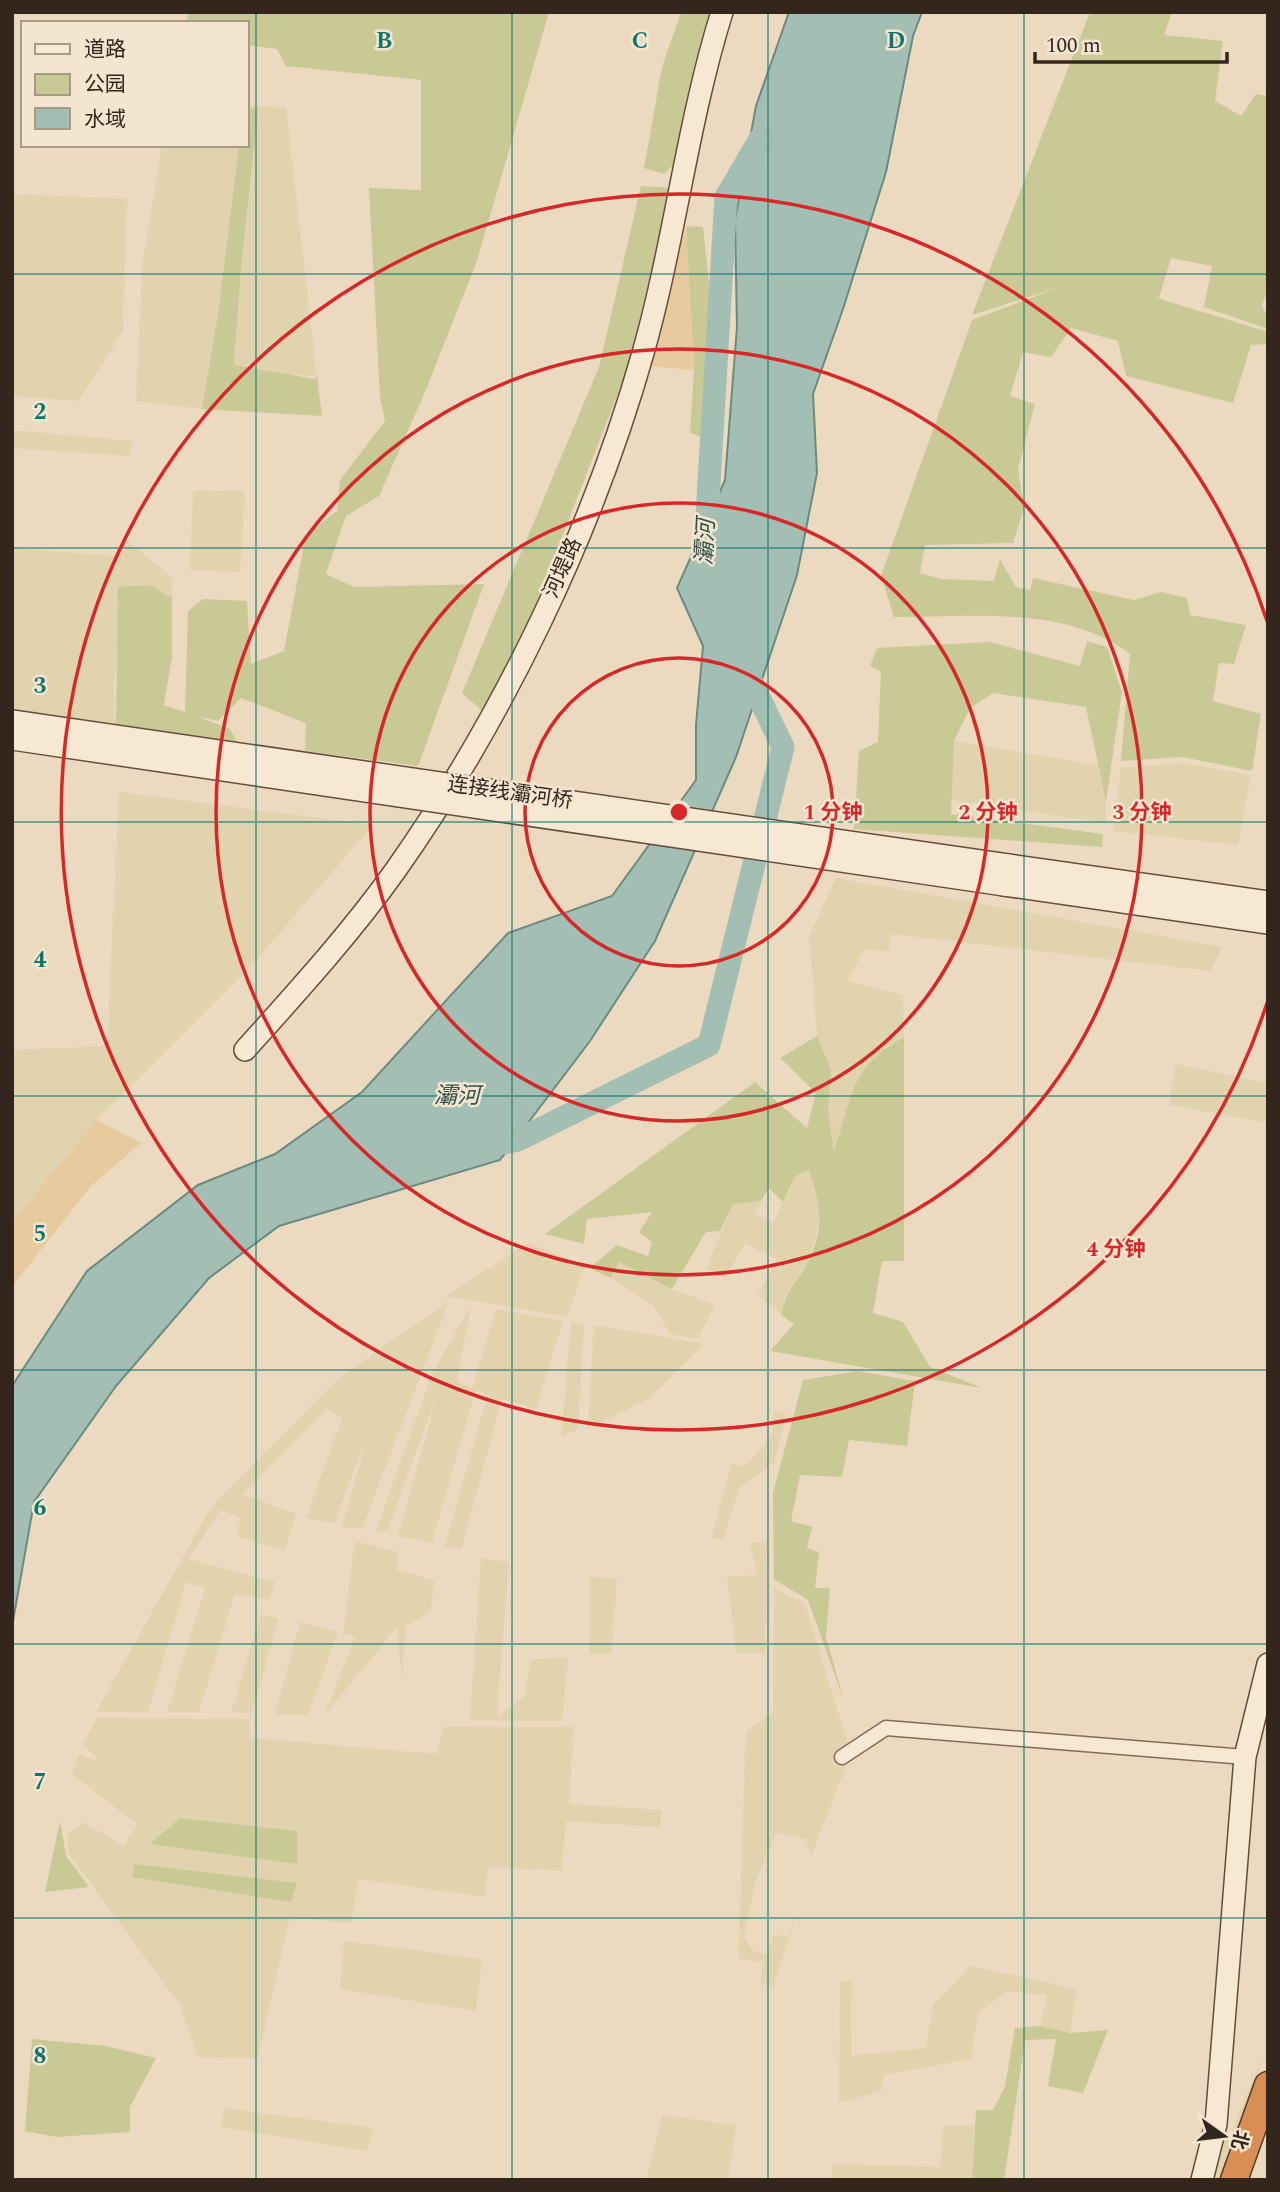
<svg xmlns="http://www.w3.org/2000/svg" width="1280" height="2192" font-family="Spectral,'Noto Sans SC',serif">
<style>
.farmland{fill:#e1d3ae}
.green{fill:#c9c995}
.sand{fill:#e7cb9e}
.water{fill:#a3beb3;stroke:#6b8b80;stroke-width:2}
.lines{fill:none;stroke-linecap:round;stroke-linejoin:round}
.river{stroke:#a3beb3;stroke-width:23}
.street-casing{stroke:#846b59;stroke-width:17}
.secondary-casing{stroke:#664c3c;stroke-width:24}
.highway-casing{stroke:#523a2d;stroke-width:29}
.street{stroke:#f7e8d3;stroke-width:14}
.secondary{stroke:#f7e8d3;stroke-width:21}
.highway{stroke:#d98f53;stroke-width:26}
.secondary-bridge-casing{stroke:#664c3c;stroke-width:24;stroke-linecap:butt}
.secondary-bridge{stroke:#f7e8d3;stroke-width:21}
.grid{fill:none;stroke:#0f766e;stroke-width:2;stroke-opacity:0.55}
.ring{fill:none;stroke:#d62828;stroke-width:3.5}
.labels{text-anchor:middle;dominant-baseline:central;stroke-width:5;stroke-linejoin:round;paint-order:stroke}
.street-label{font-size:21px;fill:#34261d;stroke:#f4e5d0}
.water-label{font-size:23px;font-style:italic;fill:#2d544d;stroke:#f4e5d0}
.grid-label{font-size:23px;text-anchor:middle;font-weight:bold;fill:#0f766e;stroke:#f4e5d0;stroke-width:5;stroke-linejoin:round;paint-order:stroke}
.centre{fill:#d62828;stroke:#f4e5d0;stroke-width:3.5}
.ring-label{font-size:21px;text-anchor:middle;font-weight:bold;fill:#d62828;stroke:#f4e5d0;stroke-width:5;stroke-linejoin:round;paint-order:stroke}
</style>
<rect width="100%" height="100%" fill="#ecdac0"/>
<path class="farmland" d="M247,105L286,108L317,376L270,373L234,366L241,268L258,112Z
M162,145H239L218,314L202,409L136,401L142,267Z
M12,194L127,199L123,331L78,401L12,396Z
M12,430L132,441L130,456L12,448Z
M193,490L245,491L240,572L190,570Z
M127,540L172,577V598L150,585L114,679L116,726L12,712V548L116,556Z
M954,741L1101,766L1106,801V823L951,800Z
M1183,763L1251,775L1238,845L1113,831L1121,768Z
M119,792L373,825L244,974L97,1120L12,1221V1050L107,1046Z
M836,878L1222,947L1211,971L891,934L889,951L864,950L848,981L903,995L904,1037L886,1047L834,1153L828,1111L831,1069L817,1036L809,936Z
M1176,1064L1268,1083V1123L1169,1105Z
M810,1170L822,1212L809,1260L784,1299L782,1316L758,1294L777,1259L745,1244L725,1278L706,1269L733,1204L761,1201L755,1213L773,1223L794,1177Z
M528,1243L585,1266L567,1317L446,1296Z
M619,1262L672,1289L715,1305L698,1339L670,1334L653,1305L611,1278Z
M449,1301L362,1529L342,1527L367,1438L334,1523L306,1518L342,1418L328,1409L243,1494L296,1514L285,1551L236,1536L241,1518L220,1510L189,1559L275,1582L269,1600L235,1594L199,1712H167L205,1588L186,1582L148,1712H96L211,1507L339,1378Z
M471,1305L457,1381L472,1388L496,1309L563,1321L536,1409L502,1399L461,1550L445,1546L487,1396L476,1389L432,1543L398,1536L438,1392L388,1529L375,1533L432,1374Z
M571,1322L584,1324L578,1429L561,1437Z
M594,1325L705,1344L647,1400L588,1428Z
M774,1410L786,1414L775,1462L739,1488L724,1538L711,1539L731,1464L745,1466L772,1436Z
M355,1541L398,1552L397,1570L434,1580L431,1612L406,1626L402,1681L397,1627L324,1716L355,1637L343,1633Z
M750,1543H767L765,1653H736L727,1576L757,1575Z
M481,1558L509,1562L497,1717L524,1697L531,1659L568,1657L562,1721L470,1720Z
M590,1577L617,1578L611,1654H589Z
M774,1588L805,1604L851,1754L811,1856L806,1839L776,1833L755,1884L744,1936L753,1951L767,1954L774,1935L788,1936L801,1900L773,1986L760,1984L763,1962L738,1959L746,1731L773,1713Z
M260,1615L279,1618L252,1713L231,1712Z
M300,1622L338,1632L308,1715L275,1714Z
M97,1718L249,1719L251,1738L437,1754L443,1727H574L569,1804L662,1810L660,1827L566,1821L562,1871L488,1867L485,1897L359,1879L351,1923L290,1917L258,2058L198,2057L180,2005L69,1854L67,1835L84,1822L123,1846L138,1825L72,1774L79,1754L100,1762L83,1744Z
M344,1941L482,1959L476,2011L340,1989Z
M971,1966L1077,1989L1070,2033L1040,2026L1047,1995L1008,1991L978,2013L971,2059L884,2075L881,2091L839,2103L840,1981H852L851,2056L926,2048L933,2005Z
M1265,2050L1226,2180H1203L1210,2133L1229,2137Z
M224,2108L375,2128L366,2151L222,2127Z
M662,2115L736,2125L728,2180H646Z
M974,2125L972,2180H831L833,2164L939,2167L944,2126Z"/>
<path class="green" d="M188,12H549L477,261L425,392L379,496L346,516L326,574L354,587L484,584L418,766L305,751L306,723L241,698L218,721L197,716L230,729L237,742L116,726L118,587L150,585L172,598V657L164,705L185,712L188,611L203,599L247,601L251,664L284,651L306,535L337,511L340,480L385,421L380,397L369,188L421,190V80L286,66L277,49L247,45V23H187Z
M681,12H717L678,160L664,174L644,168L662,67Z
M1090,12H1172L1164,35L1223,41L1215,101L1241,116L1256,94L1268,96V288L1262,306L1268,316V329L1204,307L1212,266L1171,258L1159,298L1147,295L1268,332V344L1251,345L1233,403L1126,376L1118,341L1071,328L1051,357L1023,352L1010,396L1035,404L1018,469L1024,508L1013,543L925,545L920,573L941,579L994,581L1000,559L1016,587L1030,590L1033,578L1134,600L1161,592L1187,598L1190,615L1246,625L1234,664L1219,663L1213,701L1261,714L1252,771L1182,757L1121,761L1130,654C1065,605 972,617 894,617L881,576L972,320L1060,287L972,315Z
M247,106L258,111L241,268L234,365L315,379L317,376L322,416L202,409L218,314L239,145H247Z
M641,186L672,188L627,370L525,632L482,711L462,693L599,367Z
M686,226L703,227L709,283L708,439L690,433L694,370Z
M1087,641L1107,647L1122,692L1106,801L1086,707L993,693L970,708L954,741L951,814L1103,834L1102,847L854,829L859,751L878,742L881,671L870,666L877,648L990,642L1080,666Z
M817,1036L831,1069L828,1111L834,1151C854,1097 847,1069 904,1037V1261H882L873,1313L903,1322L930,1367L982,1388L770,1351L794,1324L782,1316C784,1291 797,1283 808,1262C825,1228 821,1204 809,1170L794,1177L783,1202L769,1188L761,1201L733,1204L720,1231L706,1232L672,1289L619,1262L611,1278L589,1268L617,1245L648,1256L652,1242L639,1232L652,1212L587,1219L584,1244L545,1234L755,1082L807,1128L816,1093L780,1058Z
M858,1371L915,1381L907,1446L849,1440L842,1477L800,1475L791,1521L812,1527L807,1548L819,1552L815,1588H830L826,1637L844,1701L808,1600L774,1579L773,1493L803,1380Z
M180,1818L297,1831V1864L150,1844Z
M60,1821L66,1856L89,1887L45,1892Z
M135,1864L297,1883L291,1902L132,1877Z
M1040,2026L1070,2033L1108,2030L1083,2093L1048,2086L1056,2039L1025,2040L1004,2180H972L976,2110H993L1005,2087L1015,2028Z
M32,2039L106,2046L156,2058L130,2107V2132L57,2137L25,2131Z"/>
<path class="sand" d="M686,227L694,370L648,366Z
M97,1120L141,1143L91,1186L12,1287V1221Z"/>
<path class="water" d="M789,12H922L913,36L886,172L843,309L813,394L817,473L797,575L736,757L655,941L590,1041L500,1160L279,1226L209,1278L116,1386L34,1502L12,1627V1386L87,1271L198,1185L275,1154L362,1092L508,933L612,896L696,780V725L703,646L677,588L725,480L737,327L735,220L756,106Z"/>
<g class="lines">
<path class="river" d="M705,550L726,197L760,139
M484,1147L518,1140L709,1045L783,747L744,666"/>
<defs>
<path id="street" d="M842,1757L886,1728L1245,1757"/>
<path id="secondary" d="M1008,865L1268,902
M1004,885L1268,923
M245,1050C297,992 350,934 395,871C503,718 592,533 643,353C675,240 687,124 722,12
M1202,2180L1216,2124L1245,1757L1268,1664"/>
<path id="highway" d="M1234,2180L1268,2085"/>
</defs>
<use href="#street" class="street-casing"/>
<use href="#secondary" class="secondary-casing"/>
<use href="#highway" class="highway-casing"/>
<use href="#street" class="street"/>
<use href="#secondary" class="secondary"/>
<use href="#highway" class="highway"/>
<defs>
<path id="secondary-bridge" d="M12,721L1008,865
M12,739L1004,885"/>
</defs>
<use href="#secondary-bridge" class="secondary-bridge-casing"/>
<use href="#secondary-bridge" class="secondary-bridge"/>
</g>
<path class="grid" d="M256,12V2180M512,12V2180M768,12V2180M1024,12V2180M12,274H1268M12,548H1268M12,822H1268M12,1096H1268M12,1370H1268M12,1644H1268M12,1918H1268"/>
<g class="ring">
<circle cx="679" cy="812" r="154"/>
<circle cx="679" cy="812" r="309"/>
<circle cx="679" cy="812" r="463"/>
<path d="M1267 1003A618 618 0 1 1 1267 621"/>
</g>
<g class="labels">
<g class="street-label">
<text transform="translate(563 568) rotate(-66)">河堤路</text>
<text transform="translate(510 793) rotate(8)">连接线灞河桥</text>
</g>
<g class="water-label">
<text transform="translate(706 542) rotate(-87)">灞河</text>
<text x="457" y="1096">灞河</text>
</g>
</g>
<g class="grid-label">
<text x="384" y="48">B</text>
<text x="640" y="48">C</text>
<text x="896" y="48">D</text>
<text x="40" y="419">2</text>
<text x="40" y="693">3</text>
<text x="40" y="967">4</text>
<text x="40" y="1241">5</text>
<text x="40" y="1515">6</text>
<text x="40" y="1789">7</text>
<text x="40" y="2063">8</text>
</g>
<circle cx="679" cy="812" r="10" class="centre"/>
<g class="ring-label">
<text x="833" y="819">1 分钟</text>
<text x="988" y="819">2 分钟</text>
<text x="1142" y="819">3 分钟</text>
<text x="1116" y="1256">4 分钟</text>
</g>
<rect width="1280" height="2192" fill="none" stroke="#34261d" stroke-width="28"/>
<rect x="21" y="21" width="228" height="126" fill="#f4e5d0" stroke="#a79988" stroke-width="2"/>
<rect x="35" y="44" width="35" height="10" fill="#f7e8d3" stroke="#a79988" stroke-width="2"/>
<text x="84" y="56" font-size="21" fill="#34261d">道路</text>
<rect x="35" y="74" width="35" height="21" fill="#c9c995" stroke="#a79988" stroke-width="2"/>
<text x="84" y="91" font-size="21" fill="#34261d">公园</text>
<rect x="35" y="108" width="35" height="21" fill="#a3beb3" stroke="#a79988" stroke-width="2"/>
<text x="84" y="126" font-size="21" fill="#34261d">水域</text>
<g transform="translate(1224 2136) rotate(104)" stroke="#f4e5d0" stroke-width="5" paint-order="stroke">
<path d="M0-5L12 26L0 18L-12 26Z" fill="#34261d"/>
<text y="-10" font-size="19" font-weight="bold" text-anchor="middle" fill="#34261d">北</text>
</g>
<path d="M1035 52v10h192v-10" fill="none" stroke="#34261d" stroke-width="3.5"/>
<text x="1046" y="52" font-size="21" fill="#34261d" stroke="#f4e5d0" stroke-width="5" paint-order="stroke">100 m</text>
</svg>
